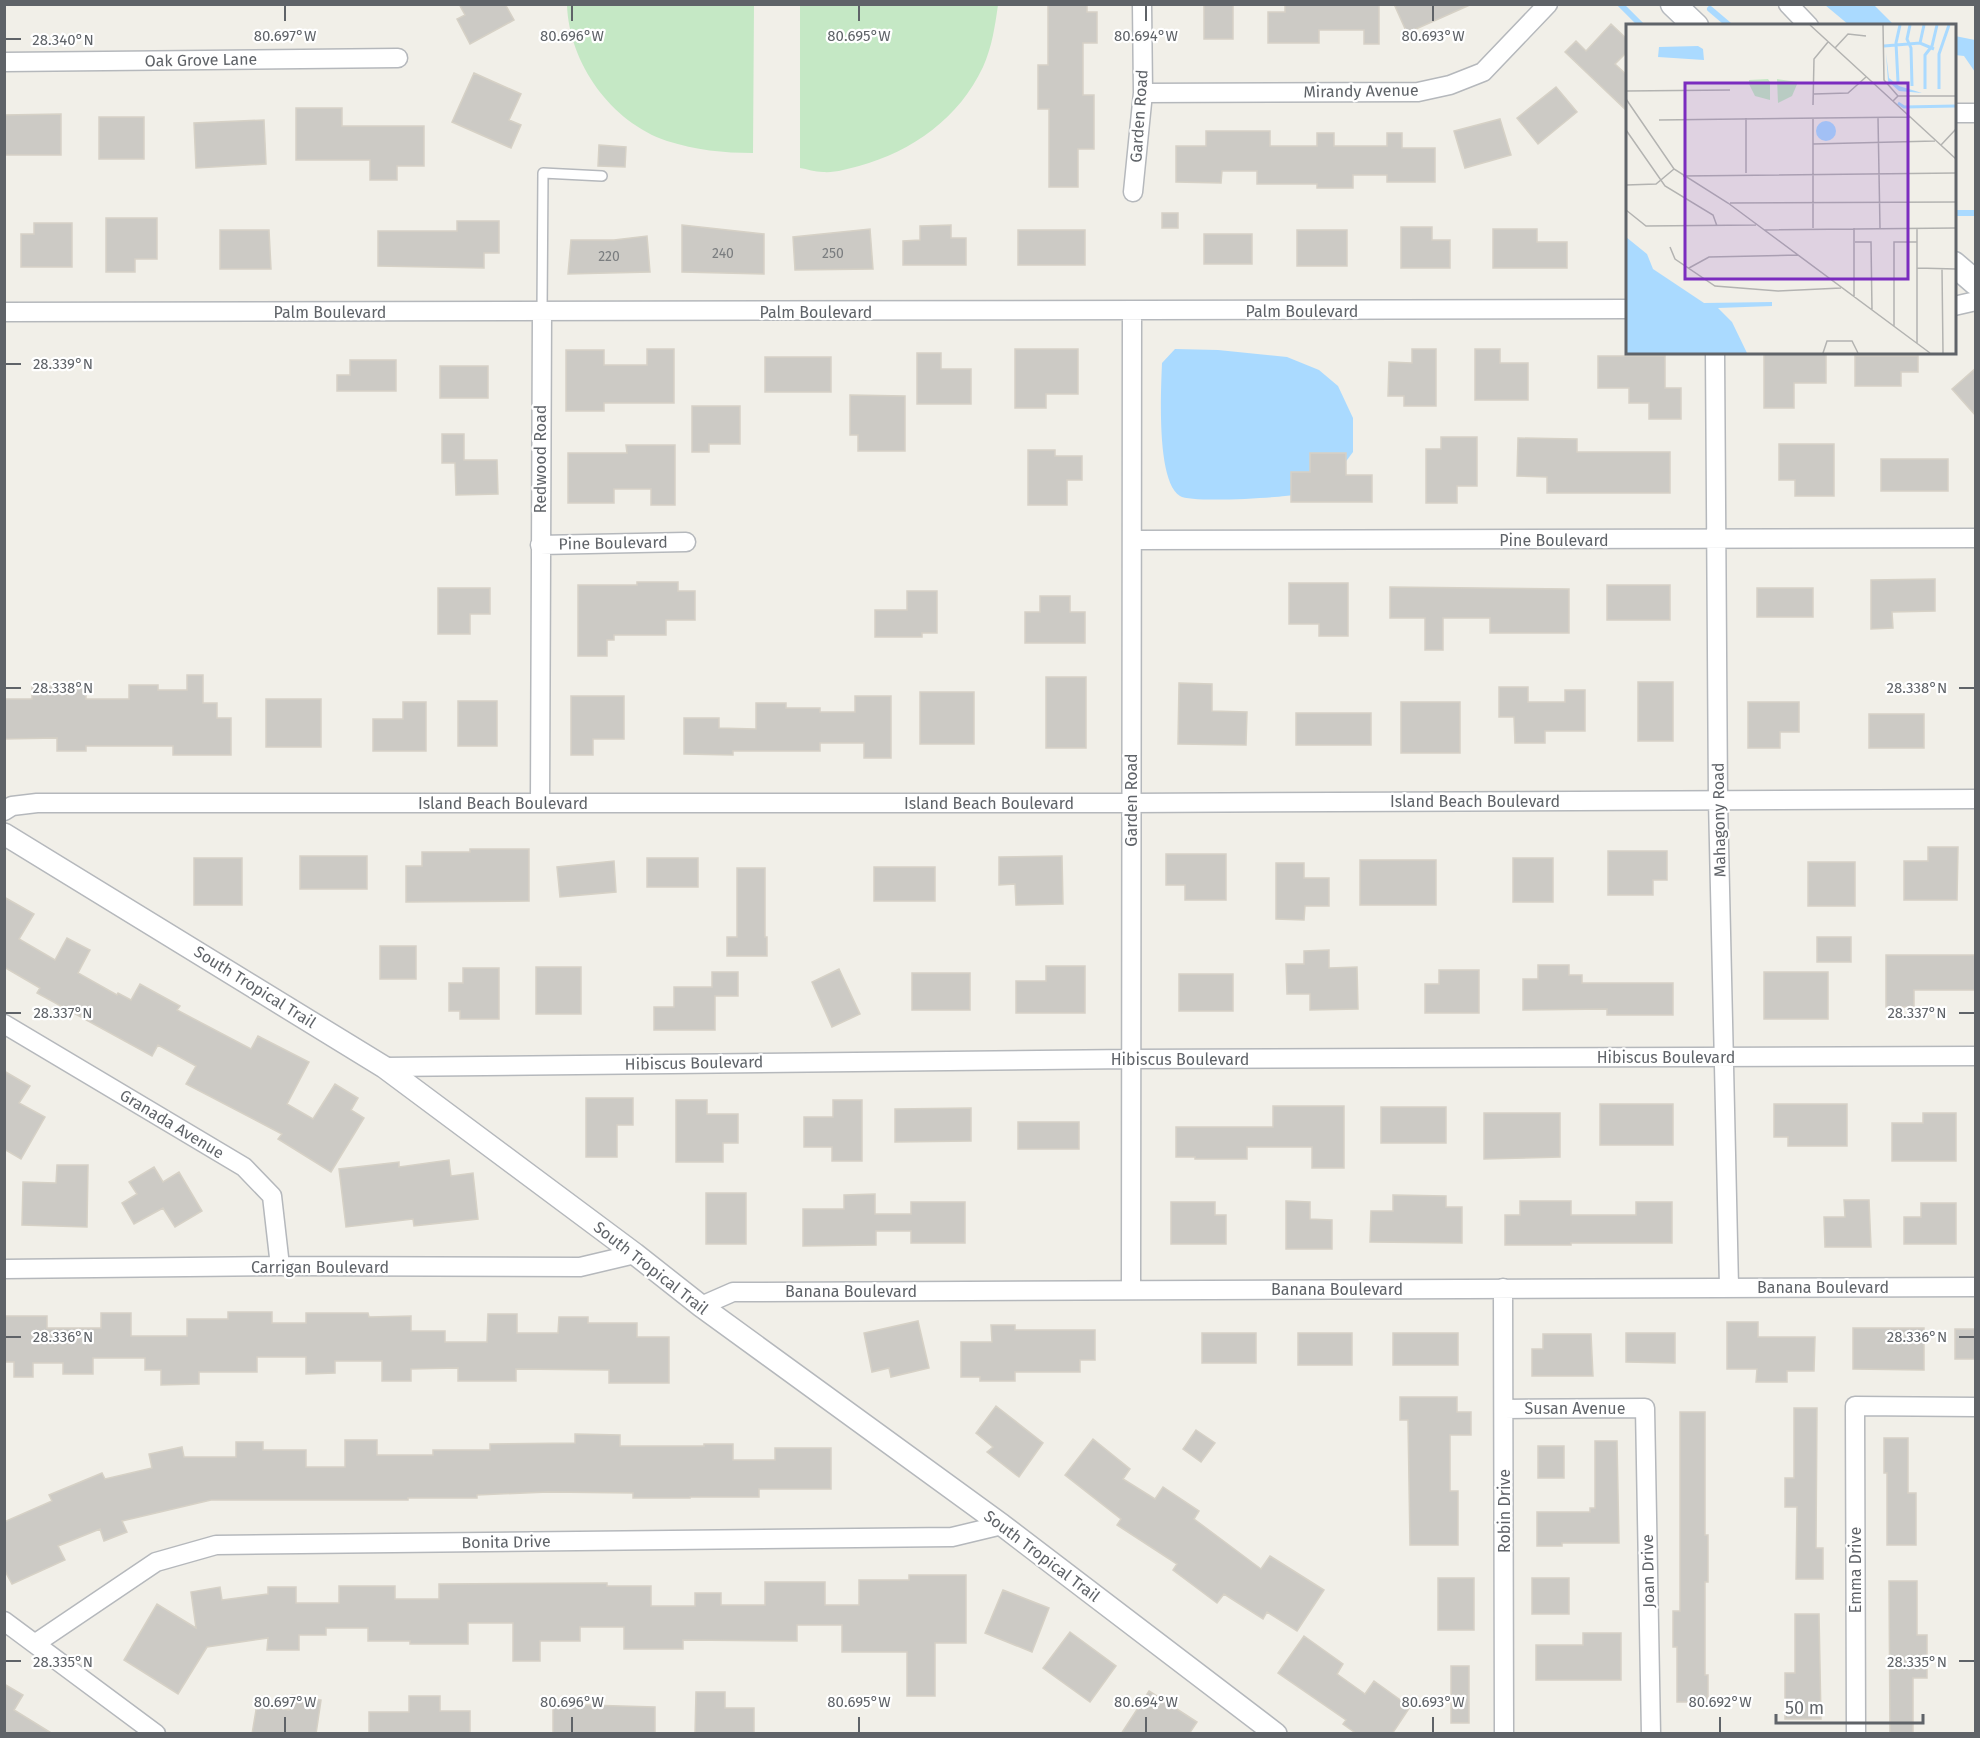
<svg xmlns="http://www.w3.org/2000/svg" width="1980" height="1738" font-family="'Fira Sans',sans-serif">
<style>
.green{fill:#c5e8c5}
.water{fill:#aadaff}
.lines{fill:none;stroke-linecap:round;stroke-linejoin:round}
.stream{stroke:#aadaff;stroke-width:6}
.building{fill:#cccac5;stroke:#d6d1c6;stroke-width:1.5}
.service-casing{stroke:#b5b8bc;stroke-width:12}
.minor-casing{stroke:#b5b8bc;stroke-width:21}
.tertiary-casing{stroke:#b5b8bc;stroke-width:24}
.secondary-casing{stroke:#b6babf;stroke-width:27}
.service{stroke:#fff;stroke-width:9}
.minor{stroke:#fff;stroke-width:18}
.tertiary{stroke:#fff;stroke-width:21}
.secondary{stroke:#fff;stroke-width:24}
.ticks{fill:none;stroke:#5f6368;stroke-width:2}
.labels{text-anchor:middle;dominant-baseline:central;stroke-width:4.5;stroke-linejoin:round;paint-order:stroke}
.number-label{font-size:14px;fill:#7a7d7f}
.street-label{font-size:16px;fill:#5f6368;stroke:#fff}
.inset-river{fill:none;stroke:#aadaff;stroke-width:3}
.inset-road{fill:none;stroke:#b3b3b1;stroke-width:1.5}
.view{fill:#7b2cbf;fill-opacity:0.15;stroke:#7b2cbf;stroke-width:3}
.inset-edge{fill:none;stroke:#5f6368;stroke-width:3}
.ticks-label{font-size:15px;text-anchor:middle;fill:#5f6368;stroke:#fff;stroke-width:4.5;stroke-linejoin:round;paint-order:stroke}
</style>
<rect width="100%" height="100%" fill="#f1efe8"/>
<path class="green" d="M567,5H754L753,153C723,153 696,150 667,141C611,122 569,63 567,5Z
M800,5V4L998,5C995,26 992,47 983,67C959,118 913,151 859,166C848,169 834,173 823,172C815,172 807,169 800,168Z"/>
<path class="water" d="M1825,5H1874L1894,25H1849Z
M1955,36L1975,40V72L1964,56L1955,55Z
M1175,349L1218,350L1287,357L1319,370L1338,386L1353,418V452L1326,488C1312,491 1298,495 1285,496C1268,498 1191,503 1180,496C1156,481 1161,390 1162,363Z"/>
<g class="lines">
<path class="stream" d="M1620,4L1642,26
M1710,9L1730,26
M1954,213H1976"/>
</g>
<path class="building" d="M459,4H505L514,20L470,44L457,19L465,15Z
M1048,4H1087V12H1097V43H1083V95H1094V149H1078V187H1049V109H1038V65H1048Z
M1204,4H1233V39H1204Z
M1285,4H1379V44H1364V30H1319V43H1268V12H1285Z
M1394,4H1472L1407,33Z
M1611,24L1628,40V51L1615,64L1628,76V112L1565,52L1576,41L1586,51Z
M474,73L521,94L509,120L521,125L511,148L452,122Z
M1556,87L1577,112L1538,144L1517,118Z
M296,108H342V126H424V166H397V180H370V160H296Z
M61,114V155H5L4,115Z
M99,117H144V159H99Z
M1500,119L1511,155L1465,168L1454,131Z
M264,120L266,164L196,168L194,123Z
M1206,131H1270V146H1317V133H1334V146H1387V133H1402V148H1435V182H1387V175H1353V188H1317V184H1257V171H1222L1221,183L1176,182V146H1206Z
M599,145L626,147L625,167L598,166Z
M1162,213H1178V228H1162Z
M106,218H157V259H135V272H106Z
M457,221H499V253H484V268L378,266V231H457Z
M34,223H72V267H21V234H34Z
M682,225L764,234V274L682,272Z
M951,225V238H966V265H903V241L920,240V226Z
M1401,227H1432V240H1450V268H1401Z
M870,229L873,269L795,270L793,237Z
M1493,229H1537V242H1567V268H1493Z
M220,230H269L271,269H220Z
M1018,230H1085V265H1018Z
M1297,230H1347V266H1297Z
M1204,234H1252V264H1204Z
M647,236L650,272L568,274L571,240H614Z
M647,349H674V403H604V411H566V350H604V365H647Z
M1015,349H1078V394H1046V408H1015Z
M1412,349H1436V406H1404V396H1388L1389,362L1412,363Z
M1475,349H1500V363H1528V400H1475Z
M917,353H941V369H971V404H917Z
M1764,353H1826V383H1794V408H1764Z
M1598,356H1665V388H1681V419H1649V403H1629V388H1598Z
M1855,356H1918V372H1901V386H1855Z
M765,357H831V392H765Z
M350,360H396V391H337V375H350Z
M440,366H488V398H440Z
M1976,368V416L1952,389Z
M850,395L905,396V451H858V435H850Z
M692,406H740V444H709V452H692Z
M442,434H464V460H497L498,494L456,495L455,463H442Z
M1441,437H1477V486H1457V503H1426V449H1441Z
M1518,438L1577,439V452H1670V493H1547V477L1517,476Z
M1779,444H1834V496H1795V480H1779Z
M626,445H675V505H651V489H614V503H568V453H627Z
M1028,450H1055V456H1082V480H1067V505H1028Z
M1310,453H1346V475H1372V502H1291V472H1310Z
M1881,459H1948V491H1881Z
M1935,579V611L1892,612L1893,628L1871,629V580Z
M637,582H678V591H695V620H666V635H614V640H607V656H578V585H637Z
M1289,583H1348V636H1319V624H1289Z
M1607,585H1670V620H1607Z
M1390,587L1569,589V633H1490V618H1443V650H1425V618H1390Z
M438,588H490V614H470V634H438Z
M1757,588H1813V617H1757Z
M907,591H937V633H922V637H875V610H907Z
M1040,596H1070V612H1085V643H1025V612H1040Z
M187,675H203V703H217V718H231V755H173V746H86V751H57V738L4,739V699H32V686H86V699H129V685H158V690H187Z
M1046,677H1086V748H1046Z
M1638,682H1673V741H1638Z
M1179,683L1212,684V711L1247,712L1246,745L1178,744Z
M1499,687H1528V702H1565V690H1585V731H1545V743H1515L1514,717H1499Z
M920,692H974V744H920Z
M571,696H624V739H593V755H571Z
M855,696H891V758H864V743H820V751H733V755L684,754V718H719V728L756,729V703H786V708H820V712H855Z
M266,699H321V747H266Z
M458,701H497V746H458Z
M403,702H426V751H373V719H403Z
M1401,702H1460V753H1401Z
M1748,702H1799V732H1780V748H1748Z
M1296,713H1371V745H1296Z
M1869,714H1924V748H1869Z
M1928,847H1958L1957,900H1904V861H1928Z
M470,849H529V901L406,902V866H422V852H470Z
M1608,851H1667V880H1653V895H1608Z
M1166,854H1226V900H1185V885H1166Z
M300,856H367V889H300Z
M1062,856L1063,904L1016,905L1015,884L999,885V857Z
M194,858H242V905H194Z
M647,858H698V887H647Z
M1513,858H1553V902H1513Z
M1360,860H1436V905H1360Z
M614,861L616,892L560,897L557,867Z
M1808,862H1855V906H1808Z
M1276,863H1304V878H1329V906H1305L1304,920L1276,919Z
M874,867H935V901H874Z
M737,868H765V937H767V956H727V937H737Z
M4,897L34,914L19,939L55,960L67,938L90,950L78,973L117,995L118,993L131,1000L140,984L180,1006L177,1010L251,1049L258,1036L309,1062L287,1104L313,1119L335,1084L358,1098L351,1110L364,1118L331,1172L278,1139L282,1134L186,1084L196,1066L158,1045L152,1056L37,993L40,988L4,967Z
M1817,937H1851V962H1817Z
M380,946H416V979H380Z
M1329,950V968L1357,967L1358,1009L1310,1010V994H1287L1286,964H1304V951Z
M1886,955H1976V990H1914V1007H1886Z
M1538,965H1569V975H1582V983H1673V1015H1607V1009L1523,1010V979H1538Z
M1046,966H1085V1013H1016V981H1046Z
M536,967H581V1014H536Z
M463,968H499V1019H460V1011H449V983H463Z
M839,969L860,1014L832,1027L812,982Z
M1439,970H1479V1013H1425V984H1439Z
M712,972H738V996H715V1030H654V1007H674V987H712Z
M1764,972H1828V1019H1764Z
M912,973H970V1010H912Z
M1179,974H1233V1011H1179Z
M4,1071L30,1086L19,1103L45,1117L21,1159L4,1149Z
M586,1098H633V1125H617V1157H586Z
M676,1100H707V1114H738V1143H723V1162H676Z
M833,1100H862V1161H832V1147H804V1117H833Z
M1600,1104H1673V1145H1600Z
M1774,1104H1847V1146H1788V1137H1774Z
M1273,1106H1344V1168H1312V1147H1247V1159H1195V1157H1176V1127H1273Z
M1381,1107H1446V1143H1381Z
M971,1108V1141L895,1142V1109Z
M1484,1113H1560V1157L1484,1159Z
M1923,1113H1956V1161H1892V1123H1923Z
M1018,1122H1079V1149H1018Z
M449,1160L451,1176L473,1173L478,1219L414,1226L413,1219L346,1227L339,1169L399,1162V1167Z
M57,1165H88L87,1227L22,1225L23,1182L56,1183Z
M154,1167L163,1182L179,1172L202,1211L175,1227L163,1208L134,1224L122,1203L137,1194L129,1182Z
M706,1193H746V1244H706Z
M875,1194V1214H911V1202H965V1243H911V1231H876V1245L803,1246V1209H844V1195Z
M1393,1195L1446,1196V1207H1462V1243L1370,1242L1371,1211H1393Z
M1844,1200H1869L1871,1247H1825L1824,1217H1845Z
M1286,1201L1310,1202V1219L1332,1220V1249H1286Z
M1520,1201H1571V1215H1636V1202H1672V1243H1571V1245H1505V1215H1520Z
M1171,1202H1215V1215H1226V1244H1171Z
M1921,1203H1956V1244H1904V1217H1921Z
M228,1312H272V1323H306V1313H368L369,1317L411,1316V1331H445V1342H487L488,1314H517V1333H558L559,1317H588V1323H637V1337H669V1383H609V1370L516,1369V1381H458V1368L411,1369V1381H382V1361H335V1373L306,1374V1357H257V1372H199V1384L161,1385V1370H145V1358H93V1374H63V1363H33V1377H14V1362H4V1316H47V1328H101V1313H131V1336H187V1319H228Z
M918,1321L929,1368L891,1377L889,1368L872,1372L864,1333Z
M1727,1322H1758V1337H1815L1814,1371H1787V1382H1756L1757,1369H1727Z
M991,1325H1015V1330H1095V1360H1080V1372H1015V1381H980V1377H961V1342H992Z
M1853,1328H1924V1370L1853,1369Z
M1955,1329H1976V1359H1955Z
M1202,1333H1256V1363H1202Z
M1298,1333H1352V1365H1298Z
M1393,1333H1458V1365H1393Z
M1626,1333H1675V1363L1626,1362Z
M1543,1334H1591L1593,1376H1532V1349H1543Z
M1400,1397H1457V1412H1471V1435H1450V1491H1458V1545H1410L1408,1420H1400Z
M996,1406L1043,1443L1019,1477L987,1452L993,1447L976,1433Z
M1794,1408H1817L1816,1548H1823V1579H1796L1797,1507H1785V1478H1794Z
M1680,1412H1705V1535H1708V1582H1705V1675H1708V1702H1677V1647H1673V1611H1680Z
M1196,1430L1215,1443L1201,1462L1183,1449Z
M575,1434L620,1435V1446H704V1444H733V1460H775V1448H831V1489H759V1497H690V1498H633V1493L548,1492L477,1495V1498H408V1500H211L122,1521L127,1532L104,1541L100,1529L58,1546L65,1560L12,1584L4,1569V1522L52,1501L49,1495L102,1473L105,1479L152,1468L149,1454L182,1447L184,1457H236V1442H263V1450H306V1467H345V1440H377V1455H433V1450H490V1444L575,1443Z
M1884,1438H1908V1493H1916V1545H1887V1473H1884Z
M1093,1439L1130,1469L1123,1479L1155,1499L1163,1487L1199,1511L1194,1519L1261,1569L1270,1556L1324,1590L1297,1631L1267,1612L1263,1619L1224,1594L1217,1603L1173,1570L1177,1564L1117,1525L1121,1519L1065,1475Z
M1595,1441H1617L1619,1543H1562V1546H1537V1512H1590V1508H1595Z
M1538,1446H1564V1478H1538Z
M909,1575H966V1643H935V1696H907V1652H842V1625H797V1641L683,1640V1649H624V1627H580V1641H540V1661H513V1623H468V1644H410V1641H368V1628H326V1635H299V1650H267L268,1638L207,1647L178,1694L124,1660L157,1604L196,1628L191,1592L220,1587L222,1600L268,1594V1587H296V1603H339V1586H395V1599H439V1584L607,1583V1586H651V1606H695V1593H721V1605H765V1582H825V1605H859V1580H909Z
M1438,1578H1474V1630H1438Z
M1532,1578H1569V1614H1532Z
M1889,1581H1917V1635H1927V1678H1913V1734H1890Z
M1003,1590L1049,1608L1032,1652L985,1633Z
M1795,1614H1819L1821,1719H1785V1673H1795Z
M1070,1632L1116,1666L1090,1702L1043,1668Z
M1583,1633H1621V1680H1536V1645H1583Z
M1304,1636L1343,1664L1337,1674L1365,1694L1374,1681L1410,1707L1392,1734H1357L1343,1724L1346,1720L1278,1673Z
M1451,1666H1469V1723H1451Z
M4,1684L23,1695L14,1710L53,1734H4Z
M1149,1691L1197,1722L1189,1734H1121Z
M696,1692H725V1708H754V1734H695Z
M292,1695L321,1700L316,1734H252L257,1704L289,1710Z
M409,1696H440V1711H470V1734H369V1712H409Z
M553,1704L655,1707V1734H553Z"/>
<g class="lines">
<defs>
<path id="service" d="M542,312L543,173L602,176"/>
<path id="minor" d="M1788,4L1809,26
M4,62L398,58
M1143,93L1418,92L1450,85L1483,72L1548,4
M1954,113H1976
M1133,192L1143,93L1142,4
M1954,306L1976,301
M4,312L1628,309
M1715,352L1718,800L1729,1287
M1132,540L1976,538
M540,545L686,542
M540,803L542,312
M4,811L12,806L37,803H1130L1976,799
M4,1024L244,1167L272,1196L280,1266
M384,1067L1131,1059L1976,1056
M4,1269L280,1266L580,1267L635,1254
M1503,1288L1504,1734
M1131,1289L1132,312
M701,1306L733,1292L1976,1287
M1504,1409L1645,1408L1651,1734
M4,1621L156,1734
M36,1643L156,1562L216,1545L952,1537L1002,1525
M1856,1734L1855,1406L1976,1407"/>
<path id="tertiary" d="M4,834L384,1067L635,1254L701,1306L1002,1525L1276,1734"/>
<path id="secondary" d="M1673,4L1696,26
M1954,264L1976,283"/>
</defs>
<use href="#service" class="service-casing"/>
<use href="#minor" class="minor-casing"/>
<use href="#tertiary" class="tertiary-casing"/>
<use href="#secondary" class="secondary-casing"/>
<use href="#service" class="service"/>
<use href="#minor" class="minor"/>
<use href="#tertiary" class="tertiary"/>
<use href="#secondary" class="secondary"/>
</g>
<path class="ticks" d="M285,6V21M572,6V21M859,6V21M1146,6V21M1433,6V21M6,39H21M6,364H21M6,688H21M1959,688H1974M6,1013H21M1959,1013H1974M6,1337H21M1959,1337H1974M6,1661H21M1959,1661H1974M285,1717V1732M572,1717V1732M859,1717V1732M1146,1717V1732M1433,1717V1732M1720,1717V1732"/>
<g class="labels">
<g class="number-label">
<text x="723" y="253">240</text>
<text x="833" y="253">250</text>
<text x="609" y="256">220</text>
</g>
<g class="street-label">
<text transform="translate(201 60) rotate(-1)">Oak Grove Lane</text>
<text transform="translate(1361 91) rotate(-1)">Mirandy Avenue</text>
<text transform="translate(1139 116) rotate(-86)">Garden Road</text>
<text x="1302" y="311">Palm Boulevard</text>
<text x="330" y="312">Palm Boulevard</text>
<text x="816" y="312">Palm Boulevard</text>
<text transform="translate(540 459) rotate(-90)">Redwood Road</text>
<text x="1554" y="540">Pine Boulevard</text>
<text transform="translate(613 543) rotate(-1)">Pine Boulevard</text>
<text transform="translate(1131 800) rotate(-90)">Garden Road</text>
<text x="1475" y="801">Island Beach Boulevard</text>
<text x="503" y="803">Island Beach Boulevard</text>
<text x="989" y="803">Island Beach Boulevard</text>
<text transform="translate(1719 820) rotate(-91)">Mahagony Road</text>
<text transform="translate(255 987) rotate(32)">South Tropical Trail</text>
<text x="1666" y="1057">Hibiscus Boulevard</text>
<text x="1180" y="1059">Hibiscus Boulevard</text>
<text transform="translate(694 1063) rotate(-1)">Hibiscus Boulevard</text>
<text transform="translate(172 1124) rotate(31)">Granada Avenue</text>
<text x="320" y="1267">Carrigan Boulevard</text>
<text transform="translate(651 1268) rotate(38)">South Tropical Trail</text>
<text x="1823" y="1287">Banana Boulevard</text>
<text x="1337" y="1289">Banana Boulevard</text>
<text x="851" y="1291">Banana Boulevard</text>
<text x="1575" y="1408">Susan Avenue</text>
<text transform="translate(1504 1511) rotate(-90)">Robin Drive</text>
<text transform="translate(506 1542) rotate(-1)">Bonita Drive</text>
<text transform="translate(1042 1556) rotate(37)">South Tropical Trail</text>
<text transform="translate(1855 1570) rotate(-90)">Emma Drive</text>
<text transform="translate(1648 1571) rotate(-91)">Joan Drive</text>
</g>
</g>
<g transform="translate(1626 24)">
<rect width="330" height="330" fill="#f1efe8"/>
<path d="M142,55L144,58V76L129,72L123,60V56ZM151,55L172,58L166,72L152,79Z" fill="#c5e8c5"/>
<path d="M72,22L77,25L78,36L32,33L33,23ZM260,29L263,54L273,62L296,69L273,67L262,57ZM190 107a10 10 0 1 1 20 0a10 10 0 1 1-20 0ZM0,213L21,230L27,245L78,279L146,278V282L92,284L106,298L121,329H0Z" fill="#aadaff"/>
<path class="inset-river" d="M284,1L281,15L285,24L286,62M294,19L298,1M258,22L294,19L308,25M272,58L270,19L274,1M299,65V31L306,22L311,1M313,65V30L323,1M272,79L278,83L330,82"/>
<path class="inset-road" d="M184,1L330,135M257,1L258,56L272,72M209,24L222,10L240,12M0,67L104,66M188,70L222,69L240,53M0,75L48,145L102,179L304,329M267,77L272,72H330M187,81L188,35L202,18M252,94L254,204M33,96L284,93M0,106L39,162L87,191L91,202M187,120L309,117M315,121L330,105M120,149V94M57,152L330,149M0,161L30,160L48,145M104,179L330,178M0,186L20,202L130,201M187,204V94M291,204V319M138,206L330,204M229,218H245L246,286M44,223L49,235L89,262L152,267L215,264M63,244L83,233L172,231M291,244L330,245M316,245L317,329M228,273V204M268,303V218H291M197,329L201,317H226L232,329"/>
<path class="view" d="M59,59H282V255H59Z"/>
<rect width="330" height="330" class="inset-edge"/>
</g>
<g class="ticks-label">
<text x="285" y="41">80.697°W</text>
<text x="572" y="41">80.696°W</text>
<text x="859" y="41">80.695°W</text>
<text x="1146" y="41">80.694°W</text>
<text x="1433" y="41">80.693°W</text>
<text x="63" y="45">28.340°N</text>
<text x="63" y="369">28.339°N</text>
<text x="63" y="693">28.338°N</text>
<text x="1917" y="693">28.338°N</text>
<text x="63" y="1018">28.337°N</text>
<text x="1917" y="1018">28.337°N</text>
<text x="63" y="1342">28.336°N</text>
<text x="1917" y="1342">28.336°N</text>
<text x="63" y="1667">28.335°N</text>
<text x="1917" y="1667">28.335°N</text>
<text x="285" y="1707">80.697°W</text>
<text x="572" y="1707">80.696°W</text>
<text x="859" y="1707">80.695°W</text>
<text x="1146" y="1707">80.694°W</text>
<text x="1433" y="1707">80.693°W</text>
<text x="1720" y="1707">80.692°W</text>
</g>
<rect width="1980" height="1738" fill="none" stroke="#5f6368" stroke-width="12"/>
<path d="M1776 1714v9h147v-9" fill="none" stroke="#5f6368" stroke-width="3"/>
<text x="1785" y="1714" font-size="18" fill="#5f6368" stroke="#ffffff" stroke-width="4.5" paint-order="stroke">50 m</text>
</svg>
